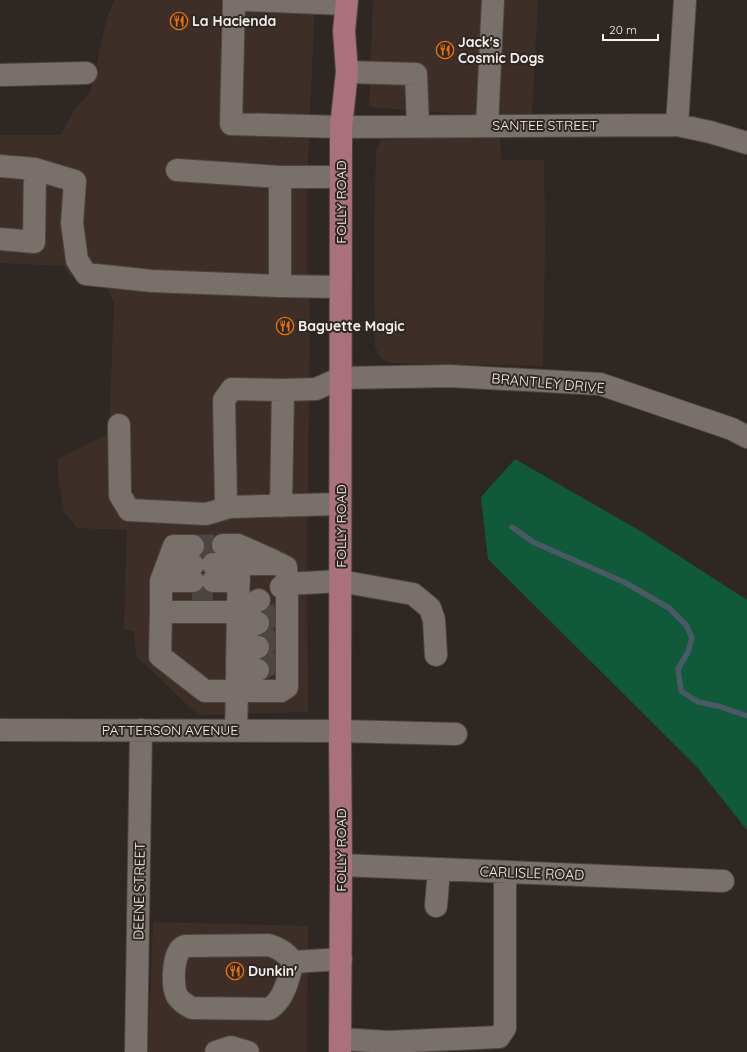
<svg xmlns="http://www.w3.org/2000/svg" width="747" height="1052" font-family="Quicksand,sans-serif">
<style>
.built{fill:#3d2f28}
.green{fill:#10593a}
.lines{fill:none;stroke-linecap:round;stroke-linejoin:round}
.stream{stroke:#4a5a64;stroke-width:5.5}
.minor-tunnel{stroke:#4d4541;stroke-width:22;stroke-dasharray:22 11;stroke-linecap:butt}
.minor-casing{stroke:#4c4642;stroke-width:24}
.major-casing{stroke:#4c4642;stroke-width:24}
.minor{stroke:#7a706b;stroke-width:22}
.major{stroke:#aa707b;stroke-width:22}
.labels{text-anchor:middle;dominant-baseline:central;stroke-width:4;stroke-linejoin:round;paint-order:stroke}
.poi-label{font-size:14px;font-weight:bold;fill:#f5efed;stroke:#2f2723;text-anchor:start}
.street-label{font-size:14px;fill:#f5efed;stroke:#2f2723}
</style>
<rect width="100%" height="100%" fill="#2f2723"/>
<path class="built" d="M114,0H315L307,185V277L310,313L307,547L308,712L198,715L136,656L134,631L124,629L127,530L77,528L64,512L58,477L57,459L109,433L114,302L107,288L70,276L64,266L0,263V135H61L75,108L90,93L107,18Z
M373,0H538L532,115L503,117L369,107Z
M500,135L501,160H544L545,241L543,366L391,363L381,358L375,347L374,243L376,150L381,140Z
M153,922L308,926L307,1052H148Z"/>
<path class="green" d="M515,459L642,532L747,600V830L696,766L488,559L481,497Z"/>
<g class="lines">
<path class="stream" d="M512,527L533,542L626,583L669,608L686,625L692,638L688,652L678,669L681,691L698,702L718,706L747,716"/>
<path class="minor-tunnel" d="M193,546L223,545
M192,597H213
M258,623L281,612
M258,647L281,635
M258,670L282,659"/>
<defs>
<path id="minor" d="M234,0L231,124L341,127L677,125L710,132L747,143
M246,0L346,4
M347,72L416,74L418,126
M0,75L86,73
M677,125L685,0
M487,126L493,0
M0,166L35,169L75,181L72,223L77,260L86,274L152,281L280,286
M177,170L280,177
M0,239L34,242L35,169
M340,287L280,286V177H341
M119,425L120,495L129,510L206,514L230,507
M340,504L230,507L226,502L224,400L232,389L283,390L316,389L341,378L450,376L600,384L732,429L747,437
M281,506L283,390
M223,545H238L274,561
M213,564H239
M161,581L174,546H193
M161,581L176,565H193
M213,581H239
M259,600L238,612H161L160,656L205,691H237C237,649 238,607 239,564H280L286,567L287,584L281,587
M161,612V581H193
M238,633L258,623
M237,658L258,647
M237,679L258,670
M0,730L340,731L456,734
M236,730L237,691H281L287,687V584L340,581L413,594L430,608L434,620L436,655
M341,865L723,881
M436,906L439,869
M269,945C279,948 287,953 293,962C288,979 285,999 269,1009L192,1008C186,1005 181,1002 177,996C172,986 172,950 185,946Z
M293,962L341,959
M340,1039L388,1042L499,1037L505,1028V872
M136,1052L141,730
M216,1052L231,1047L248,1052"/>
<path id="major" d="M340,1052L341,865L340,731L341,127L347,72L344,31L347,0"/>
</defs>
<use href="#minor" class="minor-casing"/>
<use href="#major" class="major-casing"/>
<use href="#minor" class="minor"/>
<use href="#major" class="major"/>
</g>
<defs>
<symbol id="restaurant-ring" viewBox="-11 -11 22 22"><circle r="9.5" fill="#2f2723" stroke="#e8710a" stroke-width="1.5"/><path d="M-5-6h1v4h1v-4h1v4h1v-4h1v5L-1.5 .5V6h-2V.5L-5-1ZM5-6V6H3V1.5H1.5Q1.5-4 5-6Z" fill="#e8710a"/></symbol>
</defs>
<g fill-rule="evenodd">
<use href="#restaurant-ring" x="169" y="11" width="20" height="20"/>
<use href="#restaurant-ring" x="435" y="40" width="20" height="20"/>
<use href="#restaurant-ring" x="275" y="316" width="20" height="20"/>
<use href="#restaurant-ring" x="225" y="961" width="20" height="20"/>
</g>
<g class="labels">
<g class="poi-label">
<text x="192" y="21">La Hacienda</text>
<text x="458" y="42">Jack's<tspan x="458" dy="16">Cosmic Dogs</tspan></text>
<text x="298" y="326">Baguette Magic</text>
<text x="248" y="971">Dunkin'</text>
</g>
<g class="street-label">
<text x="545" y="125">SANTEE STREET</text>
<text transform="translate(341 202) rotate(-90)">FOLLY ROAD</text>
<text transform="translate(548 383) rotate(5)">BRANTLEY DRIVE</text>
<text transform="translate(341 526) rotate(-90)">FOLLY ROAD</text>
<text x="170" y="730">PATTERSON AVENUE</text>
<text transform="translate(341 850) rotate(-90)">FOLLY ROAD</text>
<text transform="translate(532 873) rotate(2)">CARLISLE ROAD</text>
<text transform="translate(139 891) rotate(-89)">DEENE STREET</text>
</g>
</g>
<path d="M603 34v6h55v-6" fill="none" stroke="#f5efed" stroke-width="2"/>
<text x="609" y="34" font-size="12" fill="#f5efed" stroke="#2f2723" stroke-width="3" paint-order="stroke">20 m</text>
</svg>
